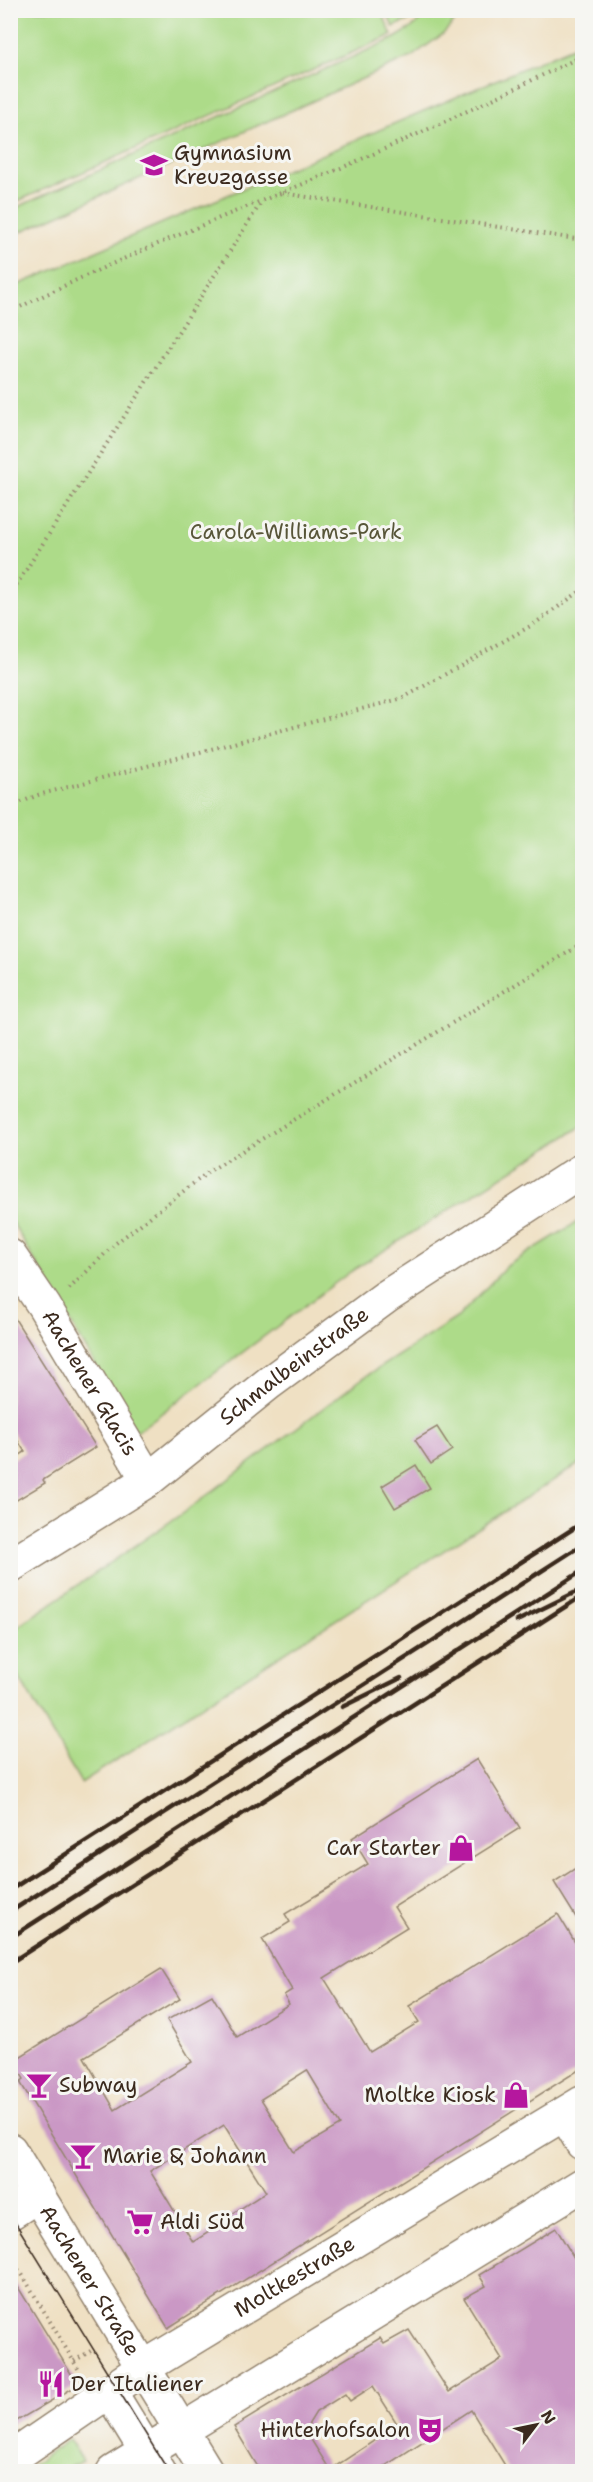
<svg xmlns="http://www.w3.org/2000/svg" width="593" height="2482" font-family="'Shantell Sans',sans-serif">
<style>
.green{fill:#addb89;stroke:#748254;stroke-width:1.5}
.building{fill:#ca98c5;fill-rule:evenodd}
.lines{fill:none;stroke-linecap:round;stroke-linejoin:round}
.minor-casing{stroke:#958570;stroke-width:36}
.major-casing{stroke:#958570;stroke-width:36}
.path{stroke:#958570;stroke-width:4;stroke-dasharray:1.5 4.5;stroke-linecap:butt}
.minor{stroke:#fff;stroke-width:33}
.major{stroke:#fff;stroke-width:33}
.tram{stroke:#3b2a1e;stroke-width:1.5}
.rail{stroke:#3b2a1e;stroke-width:4.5}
.labels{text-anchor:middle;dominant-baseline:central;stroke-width:6;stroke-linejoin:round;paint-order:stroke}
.poi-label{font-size:21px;fill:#3b2a1e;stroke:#f6f6f2;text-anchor:start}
.park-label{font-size:21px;fill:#585639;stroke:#f6f6f2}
.street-label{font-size:21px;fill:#3b2a1e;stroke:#f6f6f2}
</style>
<rect width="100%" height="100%" fill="#f6f6f2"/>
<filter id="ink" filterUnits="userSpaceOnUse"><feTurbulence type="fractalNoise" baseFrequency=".0167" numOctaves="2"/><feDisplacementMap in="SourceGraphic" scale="12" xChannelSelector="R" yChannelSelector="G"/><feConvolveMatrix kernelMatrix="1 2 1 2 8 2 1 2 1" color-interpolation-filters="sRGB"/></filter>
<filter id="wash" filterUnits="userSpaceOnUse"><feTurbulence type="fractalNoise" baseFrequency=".008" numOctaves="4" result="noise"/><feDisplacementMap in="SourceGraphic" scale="24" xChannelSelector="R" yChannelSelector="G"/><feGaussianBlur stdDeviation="1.35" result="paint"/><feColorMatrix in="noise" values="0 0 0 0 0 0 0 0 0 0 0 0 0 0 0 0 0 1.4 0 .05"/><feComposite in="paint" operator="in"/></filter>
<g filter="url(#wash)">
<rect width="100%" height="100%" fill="#efe0c3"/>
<path class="green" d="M11,10L381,11L392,35L11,204Z
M386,11H415L417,17L393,27Z
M431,11H464L443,34L411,57L11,236V210L395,38L410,29Z
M582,43V1126L350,1272L135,1433L11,1220V288Z
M582,1219V1462L81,1783L11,1664L10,1632L190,1508L363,1378L458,1317L508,1265Z
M69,2439L83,2461L64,2471H25Z"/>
<g id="blocks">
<path class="building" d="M10,1311L96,1447L43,1480L45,1483L10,1504V1461L25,1452L10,1428Z
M437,1427L452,1450L431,1464L415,1440Z
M416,1465L430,1488L395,1508L382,1486Z
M477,1759L520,1828L394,1907L407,1927L324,1978L370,2052L419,2022L409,2006L558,1914L582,1954V2068L168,2328L20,2082L24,2079L13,2061L161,1969L180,1999L84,2057L115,2110L192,2062L167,2020L212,1995L237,2037L289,2004L284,1995L292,1990L262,1939L290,1922L285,1914L368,1864L352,1838ZM307,2070L340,2125L294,2152L261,2099ZM224,2125L266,2192L229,2216L230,2219L193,2242L150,2171Z
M582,1864V1927L554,1882Z
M556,2228L582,2271V2472H509L471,2410L376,2472H261L234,2427L380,2338L384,2344L409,2330L449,2392L502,2359L464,2298L486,2286L479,2275ZM373,2386L398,2425L330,2470L305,2430L316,2412L345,2394L350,2401Z
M10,2274L78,2385L10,2425Z"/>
</g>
</g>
<g filter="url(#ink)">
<use href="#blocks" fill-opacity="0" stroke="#958570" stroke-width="1.5"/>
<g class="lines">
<defs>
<g id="minor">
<path id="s1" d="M10,1256L44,1306L148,1480"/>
<path id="s2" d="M10,1566L148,1480L269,1383L386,1297L582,1170"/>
<path d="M565,2114L582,2143"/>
<path d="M10,2213L38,2195"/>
<path d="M110,2392L159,2472"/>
<path d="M182,2430L582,2185"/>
<path id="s3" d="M10,2459L143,2368L582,2103"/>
</g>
<g id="major">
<path id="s4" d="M10,2150L207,2472"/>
<path d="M113,2472L182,2430"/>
</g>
</defs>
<use href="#minor" class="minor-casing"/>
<use href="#major" class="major-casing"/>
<path class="path" d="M282,193L582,240
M10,312C98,268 189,230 281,193C383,152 483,104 582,56
M10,595L262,201
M10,807L38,795L403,698L534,624L582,590
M69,1289L116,1243L211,1170L582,944
M10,2254L80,2372
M74,2361L94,2349"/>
<use href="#minor" class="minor"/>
<use href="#major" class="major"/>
<path class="tram" d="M10,2214L169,2472"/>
<path class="rail" d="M517,1621L576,1592
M342,1707L401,1678
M10,1890L582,1523
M10,1912L582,1545
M10,1938L582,1571
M10,1963L582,1596"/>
</g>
</g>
<defs>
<symbol id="school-bare" viewBox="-9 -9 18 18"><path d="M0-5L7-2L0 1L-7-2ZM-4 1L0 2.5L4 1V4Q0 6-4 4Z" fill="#b5179e" stroke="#f6f6f2" stroke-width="2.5" paint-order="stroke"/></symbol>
<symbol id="shop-bare" viewBox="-9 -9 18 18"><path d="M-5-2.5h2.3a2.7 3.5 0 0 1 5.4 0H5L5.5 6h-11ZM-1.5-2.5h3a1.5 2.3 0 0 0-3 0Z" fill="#b5179e" stroke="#f6f6f2" stroke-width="2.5" paint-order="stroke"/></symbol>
<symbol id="bar-bare" viewBox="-9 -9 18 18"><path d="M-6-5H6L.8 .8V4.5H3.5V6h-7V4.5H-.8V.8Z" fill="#b5179e" stroke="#f6f6f2" stroke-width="2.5" paint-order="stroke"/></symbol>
<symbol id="supermarket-bare" viewBox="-9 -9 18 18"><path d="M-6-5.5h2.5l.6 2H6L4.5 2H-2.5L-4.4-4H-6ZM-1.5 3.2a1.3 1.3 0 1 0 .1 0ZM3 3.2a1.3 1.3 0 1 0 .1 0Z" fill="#b5179e" stroke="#f6f6f2" stroke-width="2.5" paint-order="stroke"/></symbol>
<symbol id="restaurant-bare" viewBox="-9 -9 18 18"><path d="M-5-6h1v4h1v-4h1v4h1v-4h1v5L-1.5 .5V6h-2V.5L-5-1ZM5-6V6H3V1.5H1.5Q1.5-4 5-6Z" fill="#b5179e" stroke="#f6f6f2" stroke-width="2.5" paint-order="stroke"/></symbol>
<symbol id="theatre-bare" viewBox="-9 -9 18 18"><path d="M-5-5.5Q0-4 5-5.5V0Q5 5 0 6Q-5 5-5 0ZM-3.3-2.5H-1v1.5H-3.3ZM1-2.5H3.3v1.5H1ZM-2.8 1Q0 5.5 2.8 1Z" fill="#b5179e" stroke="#f6f6f2" stroke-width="2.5" paint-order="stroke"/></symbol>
</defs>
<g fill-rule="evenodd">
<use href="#school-bare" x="135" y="146" width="38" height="38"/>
<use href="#shop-bare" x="442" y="1829" width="38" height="38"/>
<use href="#bar-bare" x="20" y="2066" width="38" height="38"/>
<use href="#shop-bare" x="497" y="2076" width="38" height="38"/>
<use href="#bar-bare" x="64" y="2137" width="38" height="38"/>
<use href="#supermarket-bare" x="121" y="2203" width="38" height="38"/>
<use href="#restaurant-bare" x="32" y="2365" width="38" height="38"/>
<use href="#theatre-bare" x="411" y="2411" width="38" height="38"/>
</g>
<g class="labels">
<g class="poi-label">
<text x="174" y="153">Gymnasium<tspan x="174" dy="24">Kreuzgasse</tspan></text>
<text x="441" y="1848" text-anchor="end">Car Starter</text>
<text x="59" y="2085">Subway</text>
<text x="496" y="2095" text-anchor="end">Moltke Kiosk</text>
<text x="103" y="2156">Marie &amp; Johann</text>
<text x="160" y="2222">Aldi Süd</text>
<text x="71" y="2384">Der Italiener</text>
<text x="410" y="2430" text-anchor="end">Hinterhofsalon</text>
</g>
<g class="park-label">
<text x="296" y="532">Carola-Williams-Park</text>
</g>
<g class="street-label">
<text stroke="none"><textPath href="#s2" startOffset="348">Schmalbeinstraße</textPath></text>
<text stroke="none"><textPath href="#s1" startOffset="150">Aachener Glacis</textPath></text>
<text stroke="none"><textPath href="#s3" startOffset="338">Moltkestraße</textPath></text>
<text stroke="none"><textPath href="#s4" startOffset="153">Aachener Straße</textPath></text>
</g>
</g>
<rect width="593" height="2482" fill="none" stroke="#f6f6f2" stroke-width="36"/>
<g transform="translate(536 2425) rotate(58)" stroke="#f6f6f2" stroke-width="4.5" paint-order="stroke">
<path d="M0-4.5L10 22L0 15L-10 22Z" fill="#3b2a1e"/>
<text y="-9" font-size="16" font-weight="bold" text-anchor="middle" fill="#3b2a1e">N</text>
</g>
</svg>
